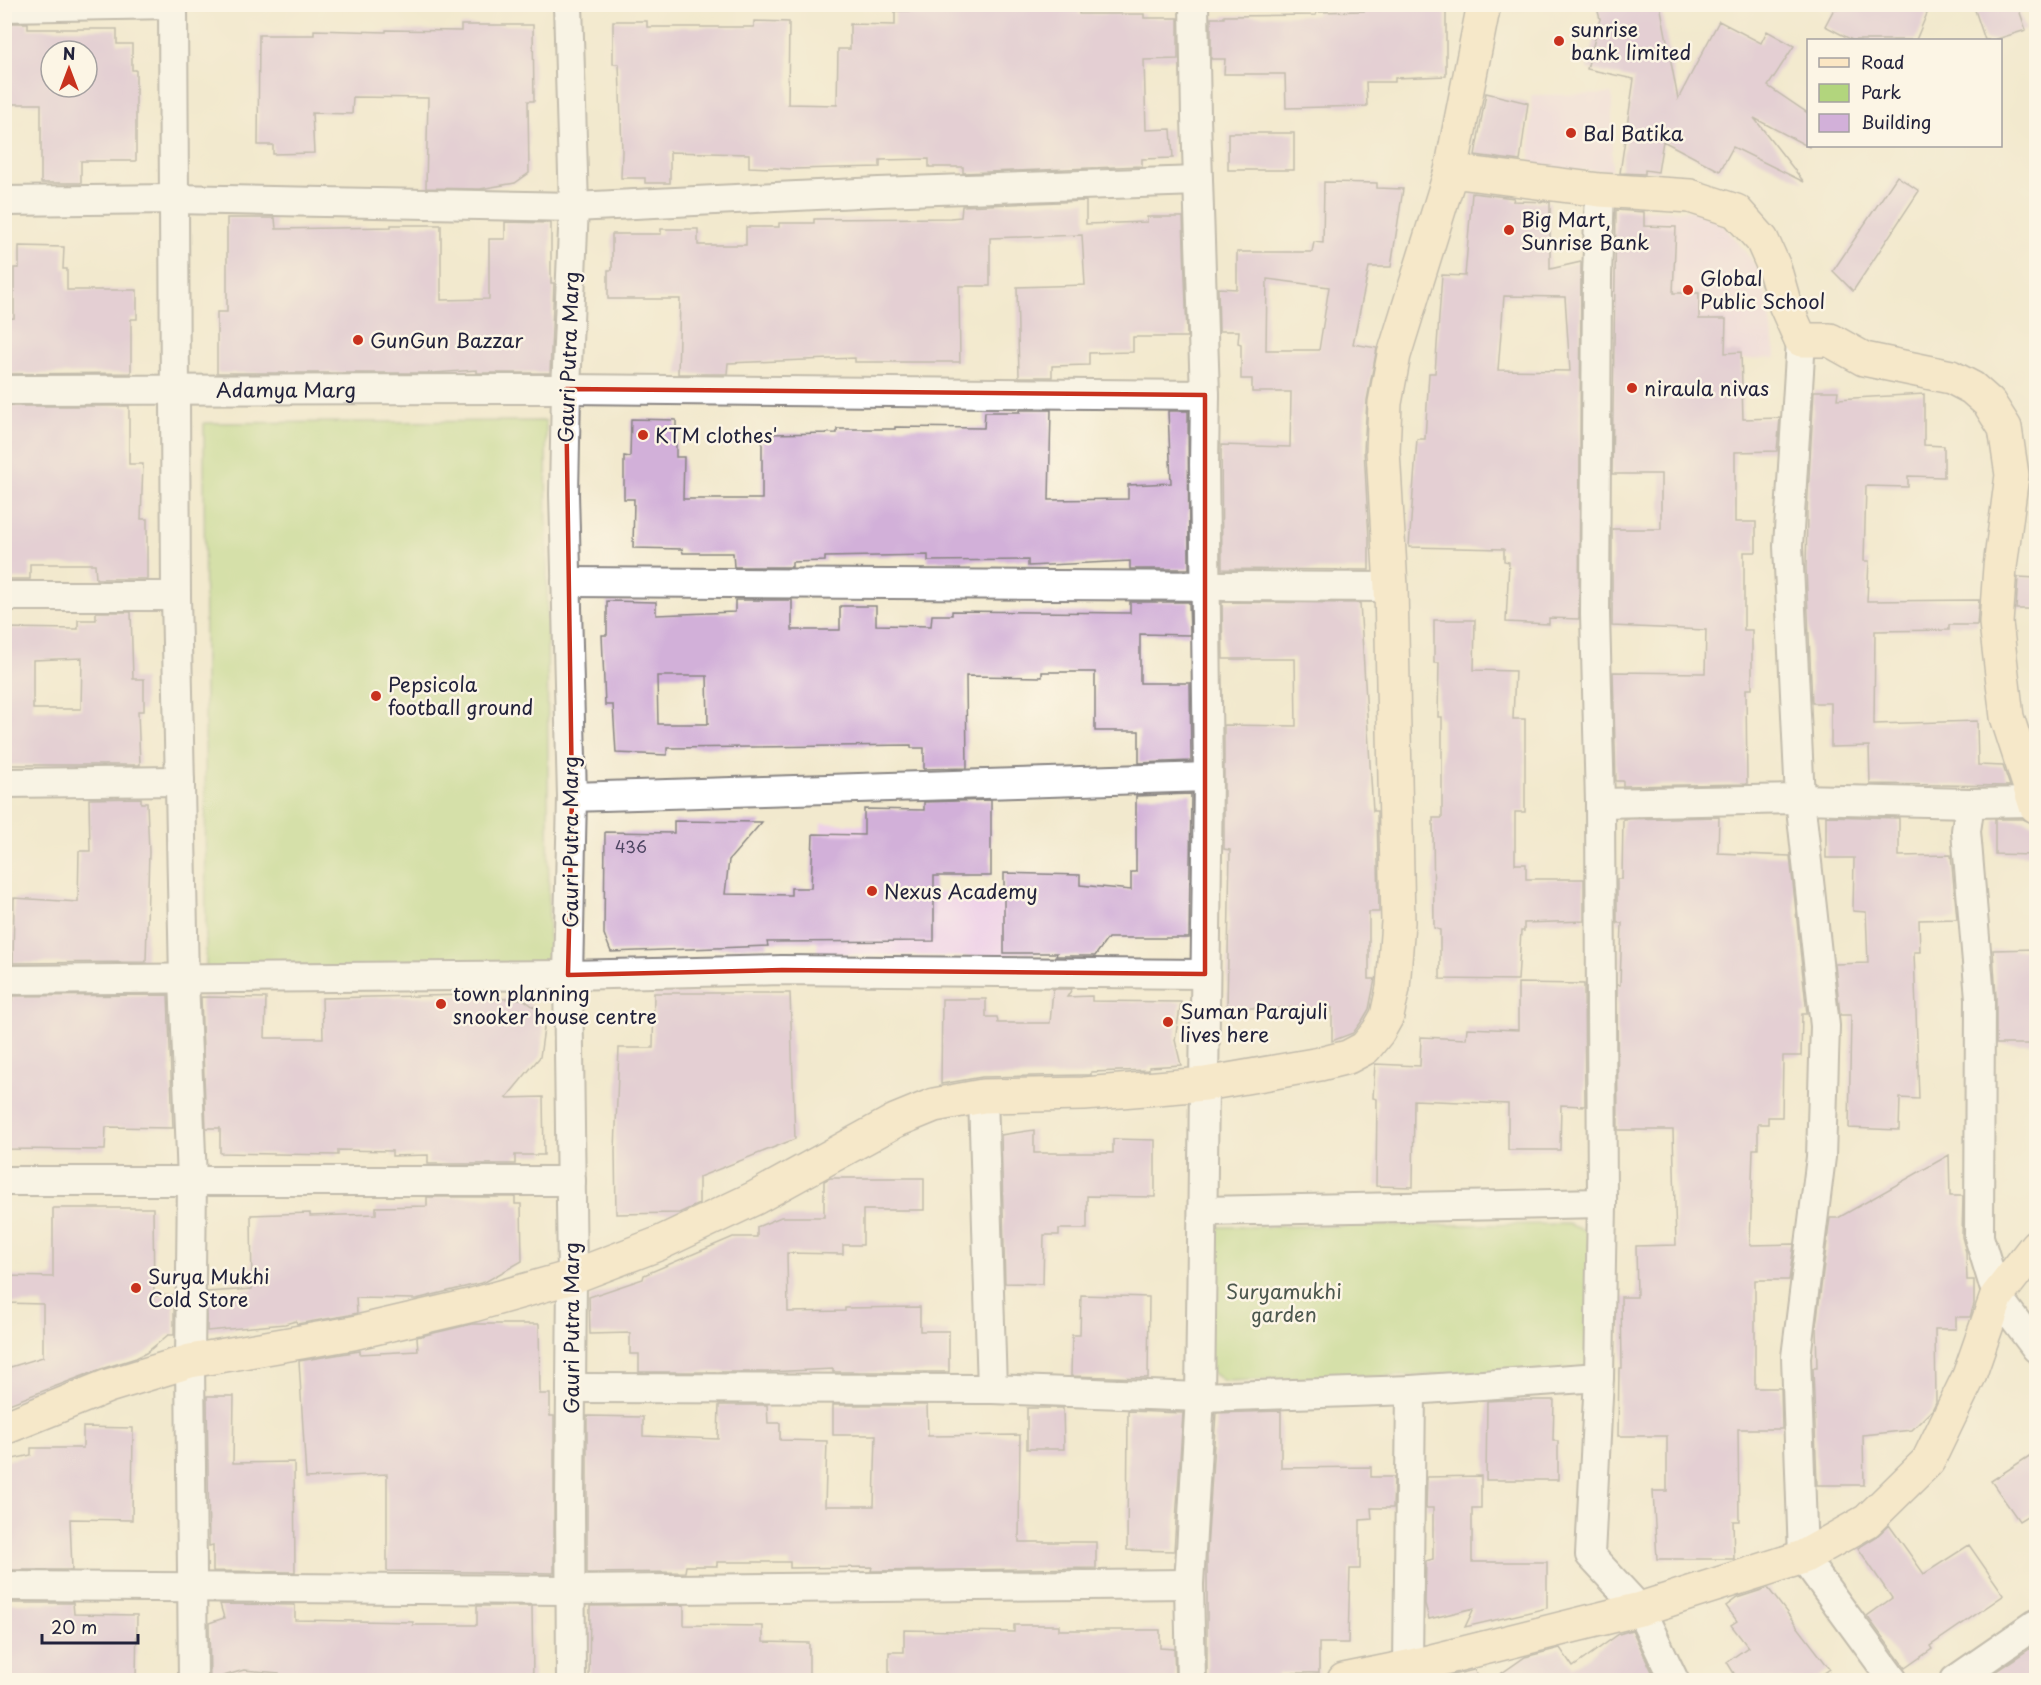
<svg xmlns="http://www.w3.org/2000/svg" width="2041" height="1685" font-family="'Playpen Sans',sans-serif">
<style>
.built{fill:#eed0e8}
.green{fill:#b2d57d;stroke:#6a7c5c;stroke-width:1.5}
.building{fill:#d2b0d9;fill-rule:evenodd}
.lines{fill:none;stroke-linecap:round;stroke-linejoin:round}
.street-casing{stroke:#8a8684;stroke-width:32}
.secondary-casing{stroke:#8a8684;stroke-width:36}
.street{stroke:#fff;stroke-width:28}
.secondary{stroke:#fbe6c3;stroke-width:33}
.marked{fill:none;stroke:#c8321e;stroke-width:4.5;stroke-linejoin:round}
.poi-dot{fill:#c8321e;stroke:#fcf5e5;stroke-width:2}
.labels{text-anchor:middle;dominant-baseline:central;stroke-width:5;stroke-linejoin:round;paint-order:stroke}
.number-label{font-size:16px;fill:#4e4662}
.poi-label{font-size:20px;fill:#22223b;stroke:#fcf5e5;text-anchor:start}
.street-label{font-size:20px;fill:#22223b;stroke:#fcf5e5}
.park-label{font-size:20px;fill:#4d584f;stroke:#fcf5e5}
</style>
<rect width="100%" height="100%" fill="#fcf5e5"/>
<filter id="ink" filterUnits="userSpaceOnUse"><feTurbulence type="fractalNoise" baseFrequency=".0167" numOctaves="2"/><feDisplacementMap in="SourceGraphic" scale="12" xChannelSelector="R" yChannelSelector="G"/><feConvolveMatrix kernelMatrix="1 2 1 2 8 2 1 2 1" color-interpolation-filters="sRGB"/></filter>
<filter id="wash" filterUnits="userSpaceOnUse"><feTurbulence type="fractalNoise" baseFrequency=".008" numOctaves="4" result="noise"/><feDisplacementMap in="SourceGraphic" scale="24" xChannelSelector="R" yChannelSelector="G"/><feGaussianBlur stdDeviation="1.35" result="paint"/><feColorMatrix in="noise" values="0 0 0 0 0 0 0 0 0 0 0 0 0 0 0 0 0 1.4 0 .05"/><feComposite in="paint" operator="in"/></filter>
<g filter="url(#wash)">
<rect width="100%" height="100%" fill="#f2e9ce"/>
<path class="built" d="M1612,94V170L1530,171L1531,95Z
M1614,209L1712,211L1762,273L1776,358L1699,361L1688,309L1612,307Z
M821,823L926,827L925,892L1015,895L1013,958L817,953Z"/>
<path class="green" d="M546,421L549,969L206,971L204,423Z
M1568,1224L1589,1232L1594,1356L1581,1371L1224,1381L1207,1369V1240L1219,1227Z"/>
<g id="blocks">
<path class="building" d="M1030,4H1079V14H1144V18H1178V59L1144,60L1146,130L1171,129L1173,158L1142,159V166L963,173V167H929V159L880,160V167L793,169L749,167V154L670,152V183H645V178H621L622,151L619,64H613V21H647V27H754V21L789,22L788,104L837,105L838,49H850V24L895,25V11L1030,9Z
M1596,4H1660L1678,99L1719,21L1761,43L1767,31L1794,46L1768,86L1809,114V147L1754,118L1804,182L1733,147L1720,171L1663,141L1658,172L1645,170V174L1620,173L1634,79L1587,69L1600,19Z
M1876,4H1931L1916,40H1852L1825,26L1834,9Z
M1973,4H2017L2026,30L1994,40H1985Z
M1446,8V76L1395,78V82H1366L1367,106L1286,108L1285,74H1224L1225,59H1211V18H1224V16L1316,15L1317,12L1364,11V10Z
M4,23H28V29H117V44H132V70H136V161H81V183H41V104H4ZM51,51H87V87H51Z
M461,25H533L534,101H528L529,173L515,183L480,189L426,188L428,98L353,97L352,114L312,113L314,153L273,154V145H258L259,35H314V30L386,32V30L461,31Z
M1486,93L1528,103L1520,161L1475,155Z
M1228,133H1294V170H1228Z
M1897,176L1919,191L1853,291L1833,271Z
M1324,182L1377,183V188L1403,189L1391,267H1369L1353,344L1377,348L1367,400L1364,450L1369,539V570L1222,569L1221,445L1290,447L1291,392H1252V379H1241V344L1238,343L1239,331H1219L1218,288L1237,289V252H1312L1314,242L1323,243ZM1267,279L1329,287L1319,350H1266Z
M1472,193L1514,198L1513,201L1550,202V269L1581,262L1579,619L1549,618V624L1506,622L1509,562L1504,561V549L1409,547L1417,439H1425L1429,373H1435L1442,275L1465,276ZM1504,296L1565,297L1570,371L1498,370Z
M1086,201V224L1147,222V217H1183L1187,337H1133V352L1089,353V365L1052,366V377H1019L1017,287L1085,285L1082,235L990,238V286H959L960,362H855V358L728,363L727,374H678L680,299H608V270H612V234H661V229H698V245H746V227H779V223H814V219L950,218L961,217L962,206Z
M1616,210L1644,212V226L1676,227L1673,293H1699V319H1726L1725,353L1741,352L1743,419L1780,418L1777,451L1735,452V522H1756V552H1744V630H1752V689H1746L1747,784L1623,786V781H1616L1613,672L1705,673L1706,630L1612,626V529H1661V474H1612Z
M227,218H275L276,229L391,227V225H441V300L489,299V239H505V222L551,223V283H554L550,373H477V370L433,373H217V312H227Z
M19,246L64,247L63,269H67V290H137V319H131V373L4,374V319L14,318V268H19Z
M1814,391H1838L1837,399L1924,394V445L1944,446V477L1908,476V487L1866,486L1864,561H1869L1867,601L1979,600L1977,625H1949V630L1875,631L1874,724L1977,721L1978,765L2003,766L2010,786L1870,784L1869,746L1831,747V703H1812L1806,569L1807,512Z
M4,406H129V464H143L141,519H147V579H96L95,564H30V579H4Z
M1020,410H1051L1049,500L1128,499V485L1171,483L1168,411H1188L1189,569H1130V561L1028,566V560L928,561V555L825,557V561L792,562V567H734L733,553H683L682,549L633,548L634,499H624V456L630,457L631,419L676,420V457H684L683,499H762V434L837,433V429H895V427L984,428L985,412H1020Z
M2018,577L2037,578V609H2016Z
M735,600H792V630H840V606H876V625L931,626L932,615H952V611L1130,613V602H1189L1190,635L1140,634V683H1190L1191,761L1139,763V731H1095V672H1042V677L966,676L967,768L924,769V748H911V745L667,748V755L616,753L613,705H605L602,635H607V601L656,602V615L735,612ZM657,676H707L708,724H658Z
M1222,602L1360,603L1373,811H1377L1379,912H1369V979H1375L1369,1009L1362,1021L1353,1033L1332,1041V1008H1227L1230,850L1224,849V725L1296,726L1295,659H1223Z
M96,612H131L133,679H144V711H138L140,765H4V628L78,629V620H96ZM82,658L81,709H33V660Z
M1434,620H1475L1474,670L1515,671L1513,719H1525V812H1515V864H1526V879H1584V921L1524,923V931H1521L1518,980L1440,979V930L1434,928L1433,818H1442V717H1438L1439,663H1434Z
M1191,794L1189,938H1108L1095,956H1056L1057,953H1004V873L1080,875V885L1131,890V872H1136V796Z
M141,798V803H147L149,852L146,962L13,963L14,898L78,902L79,851H90L89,799Z
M991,800V876H934V941L767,942L768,946L611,952L604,934L605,832L674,833V821L762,822L729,860L725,894L791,895V888H811L813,834L864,835V809L924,810V802Z
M1826,816L1899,818V856L1951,855L1957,919L1919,920L1920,952H1914L1919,1099L1900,1098L1899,1130L1849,1128L1851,1015H1840L1835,964L1868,963L1866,912L1853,911L1854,858H1826Z
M1719,817L1718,853L1790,856L1807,1014H1802L1801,1056H1783L1782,1117H1768V1124H1758V1149H1753L1750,1245L1794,1244L1789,1280H1755V1388H1781L1782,1429H1738L1739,1521H1733L1734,1559H1657L1653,1491H1667V1436H1618L1619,1368H1622L1621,1297H1637L1636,1246L1676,1245L1673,1130H1618L1617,985H1620L1622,923H1617V879H1622L1623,819Z
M1995,819H2023L2034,824L2033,855L1995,854Z
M2037,949V1044H1996V997L1993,950Z
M1518,983L1584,984L1585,1106L1561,1105L1560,1150H1508V1104L1414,1100L1413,1187L1376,1186L1377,1099L1373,1098L1375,1064L1420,1066L1421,1037L1466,1039L1467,1028L1518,1030Z
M1053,989H1072L1067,997L1092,996V1001L1181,1002L1175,1040L1181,1065L1149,1067V1070L1091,1072V1075H1083L982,1077L941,1084L942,999H986V1017H997L998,1023H1050Z
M654,993H790L795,1139L699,1177V1204L679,1213L616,1214L615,1151L619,1048H653Z
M168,995L173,1128L106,1127L105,1150L4,1149V1000H12V996Z
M470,995V998L523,999L535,1008L540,1016L544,1028L540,1057L506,1098L543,1097L544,1155H515V1164H428V1155L392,1156V1151L338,1150V1155L220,1153V1128H206L201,997L266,998L265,1038H323L322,998Z
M1034,1130V1153H1113V1139L1155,1140V1197L1087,1196V1229H1059V1235H1044L1043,1284L1005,1283L1001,1135Z
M1949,1155L1950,1196H1963L1962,1237L1966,1252L1967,1280H1974V1304L1970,1317H1956V1329H1935L1936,1402L1932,1410L1912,1430L1863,1435L1864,1485H1817L1813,1368H1817L1816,1326L1830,1218H1838Z
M830,1178H924V1210H863V1245H843V1254L787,1253L788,1312L845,1311V1308L920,1307V1331H949V1372H833V1369L767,1372H639V1354H630V1333L590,1334L589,1297L643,1279L644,1275L733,1237H757V1227L781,1217H824V1181Z
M427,1197H515V1204H521L522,1261L485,1282L416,1299L356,1298L357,1313L349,1315L297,1324L296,1321L285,1324L207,1331V1292L252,1289L251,1215L310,1213V1216L376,1214V1207L427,1206Z
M53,1208H153L154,1296L174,1295V1335H168L146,1353L136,1358L101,1369L4,1406V1369L43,1357V1304L4,1303V1276L53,1277Z
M1081,1295L1149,1297L1148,1378L1071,1376L1072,1335H1080Z
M472,1324H539L540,1394H550V1416H554V1573L387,1571V1474L306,1478L299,1361L360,1351V1354L418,1351L417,1337Z
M207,1396H234L233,1463L294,1462L295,1572L213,1571V1545L209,1546Z
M1506,1400H1554L1553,1441H1558V1480H1486L1487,1401Z
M719,1405H767L768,1423H780V1440L827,1441L825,1506H874L876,1435H833V1405H927L928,1436L1020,1435L1019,1542H1096V1568L871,1571L872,1567L790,1568V1562H717V1566H686L685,1572L587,1573V1416L643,1417V1436L718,1439Z
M1027,1408H1063L1064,1449H1027Z
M1128,1411L1183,1413L1174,1551L1127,1550Z
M1281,1411V1468L1371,1467V1477H1394L1393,1508H1371L1372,1519L1360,1520V1569H1350L1348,1643H1319V1673H1278V1680H1207V1551L1216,1413Z
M83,1427L133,1428L132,1520L70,1519L72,1570H4V1461L31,1455V1448H83Z
M2037,1451V1510L2019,1521L1991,1481Z
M1481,1476V1508H1472V1562H1547V1608L1465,1627L1474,1608L1429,1619L1425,1604L1426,1561L1433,1559V1508H1426L1427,1477Z
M1889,1525L1924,1574L1969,1545L2004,1595L1930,1646L1932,1649L1905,1668L1867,1616L1892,1598L1858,1548L1876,1537Z
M1768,1588L1830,1669L1814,1680H1738L1727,1662L1748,1647L1731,1625L1737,1621L1726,1606L1737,1598Z
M4,1603H73L74,1614L137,1615L136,1680H4Z
M220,1604L295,1605V1620L413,1622V1625H477V1606H532L533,1680H279V1673L244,1670L210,1680L209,1623L224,1618Z
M684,1605V1625L763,1626V1642L809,1643V1680H589L590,1606Z
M1014,1625H1059V1630H1160V1648L1174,1649L1175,1680H889V1652H904V1630L1014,1632Z
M1632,1630L1656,1680H1492L1525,1657L1560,1648L1573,1667L1619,1634Z
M2037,1644V1680H1983Z
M1474,1670L1481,1680H1439L1440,1678Z"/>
</g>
</g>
<g filter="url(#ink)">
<use href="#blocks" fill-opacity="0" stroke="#8a8684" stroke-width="1.5"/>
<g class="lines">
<defs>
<g id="street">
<path d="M173,4L176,596L184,979L192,1180L190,1361L193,1680"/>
<path d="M568,4L574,207L566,389L564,494L572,797L568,975L572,1277L570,1501L571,1680"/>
<path d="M4,7L172,4"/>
<path d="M1600,190L1597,277L1595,615L1600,803L1602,1203L1599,1377L1590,1555L1640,1609L1674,1680"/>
<path d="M4,201L174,199L574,207L879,192L1198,181"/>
<path d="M1801,340L1788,546L1800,799L1825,1026L1821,1157L1796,1357L1803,1557L1893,1680"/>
<path id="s1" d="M4,390L566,389L1205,395"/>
<path d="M566,582L1391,587"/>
<path d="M4,596H176"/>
<path d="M4,783L180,781"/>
<path d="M572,797L1208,777"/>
<path d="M1600,803L1800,799L1970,803L2034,802"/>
<path d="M1970,803L1966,831L1980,998L1979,1237L1997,1296L2036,1348"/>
<path d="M4,980L568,975L782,970L1205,974"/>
<path d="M983,1096L992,1389"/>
<path d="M4,1181H571"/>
<path d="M1203,1211L1602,1203"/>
<path d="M571,1388L992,1389L1200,1397L1411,1390L1599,1377"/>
<path d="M1411,1390L1408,1667L1418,1680"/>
<path d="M4,1586L570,1590L1189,1584"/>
<path d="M1191,1680L1189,1584L1200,1397L1208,777L1204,465L1205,395L1196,117L1194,4"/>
<path d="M1955,1680L2036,1624"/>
</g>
<path id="secondary" d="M1451,171L1600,190L1690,196L1736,211L1762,240L1774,267L1784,302L1801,340H1830L1864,359L1951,377L1972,388L1989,403L2005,428L2012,475L2000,567L1996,623L2007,717L2036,806
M4,1428L108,1386L190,1361L353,1333L473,1305L572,1277L658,1244L755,1198L895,1121L934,1105L983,1096L1084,1094L1205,1084L1320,1064L1348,1057L1365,1048L1378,1032L1387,1016L1393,988L1398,922L1391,587L1383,451L1385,403L1394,355L1451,171L1484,4
M1344,1680L1408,1667L1640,1609L1803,1557L1867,1521L1928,1461L1969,1376L1997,1296L2036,1246"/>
</defs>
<use href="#street" class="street-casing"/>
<use href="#secondary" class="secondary-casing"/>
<use href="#street" class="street"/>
<use href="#secondary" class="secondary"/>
</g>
</g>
<path d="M0 0H2041V1685H0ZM566,389L1205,395V974L782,970L568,975L572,797Z" fill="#f2e9ce" fill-opacity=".55" fill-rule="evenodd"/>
<path class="marked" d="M566,389L1205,395V974L782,970L568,975L572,797Z"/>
<g class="poi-dot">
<circle cx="1559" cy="41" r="6"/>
<circle cx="1571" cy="133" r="6"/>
<circle cx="1509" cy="230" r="6"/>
<circle cx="1688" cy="290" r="6"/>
<circle cx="358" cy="340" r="6"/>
<circle cx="1632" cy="388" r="6"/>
<circle cx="643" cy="435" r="6"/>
<circle cx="376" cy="696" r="6"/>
<circle cx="872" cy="891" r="6"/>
<circle cx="441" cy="1004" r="6"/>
<circle cx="1168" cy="1022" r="6"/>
<circle cx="136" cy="1288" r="6"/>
</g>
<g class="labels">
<g class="number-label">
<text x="631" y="846">436</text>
</g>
<g class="poi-label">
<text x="1571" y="29">sunrise<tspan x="1571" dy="23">bank limited</tspan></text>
<text x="1583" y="133">Bal Batika</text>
<text x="1521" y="219">Big Mart,<tspan x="1521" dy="23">Sunrise Bank</tspan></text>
<text x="1700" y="278">Global<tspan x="1700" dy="23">Public School</tspan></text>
<text x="370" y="340">GunGun Bazzar</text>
<text x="1644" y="388">niraula nivas</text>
<text x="655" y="435">KTM clothes'</text>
<text x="388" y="684">Pepsicola<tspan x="388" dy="23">football ground</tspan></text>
<text x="884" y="891">Nexus Academy</text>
<text x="453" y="993">town planning<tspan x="453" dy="23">snooker house centre</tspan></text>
<text x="1180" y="1011">Suman Parajuli<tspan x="1180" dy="23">lives here</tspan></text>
<text x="148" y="1276">Surya Mukhi<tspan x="148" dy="23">Cold Store</tspan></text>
</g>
<g class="street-label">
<text transform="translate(568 357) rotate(-88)">Gauri Putra Marg</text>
<text stroke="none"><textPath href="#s1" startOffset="282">Adamya Marg</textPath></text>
<text transform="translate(570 842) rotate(-90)">Gauri Putra Marg</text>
<text transform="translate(571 1328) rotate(-90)">Gauri Putra Marg</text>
</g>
<g class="park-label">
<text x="1284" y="1291">Suryamukhi<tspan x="1284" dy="23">garden</tspan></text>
</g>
</g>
<rect width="2041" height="1685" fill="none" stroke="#fcf5e5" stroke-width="24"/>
<rect x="1807" y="39" width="195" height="108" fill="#fcf5e5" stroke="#a5a1a1" stroke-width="1.5"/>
<rect x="1819" y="58" width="30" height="9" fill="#fbe6c3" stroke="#a5a1a1" stroke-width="1.5"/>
<text x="1861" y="69" font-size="18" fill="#22223b">Road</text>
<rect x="1819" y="84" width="30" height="18" fill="#b2d57d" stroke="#a5a1a1" stroke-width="1.5"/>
<text x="1861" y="99" font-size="18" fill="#22223b">Park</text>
<rect x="1819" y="114" width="30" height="18" fill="#d2b0d9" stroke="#a5a1a1" stroke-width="1.5"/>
<text x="1861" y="129" font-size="18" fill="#22223b">Building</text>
<g transform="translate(69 69)"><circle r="28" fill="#fcf5e5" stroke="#a5a1a1" stroke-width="1.5"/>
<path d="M0-4.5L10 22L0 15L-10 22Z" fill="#c8321e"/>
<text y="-9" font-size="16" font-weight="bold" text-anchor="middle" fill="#22223b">N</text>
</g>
<path d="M42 1634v9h96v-9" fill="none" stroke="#22223b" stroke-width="3"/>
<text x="51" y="1634" font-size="18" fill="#22223b" stroke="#fcf5e5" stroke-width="4.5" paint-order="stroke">20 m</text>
</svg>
